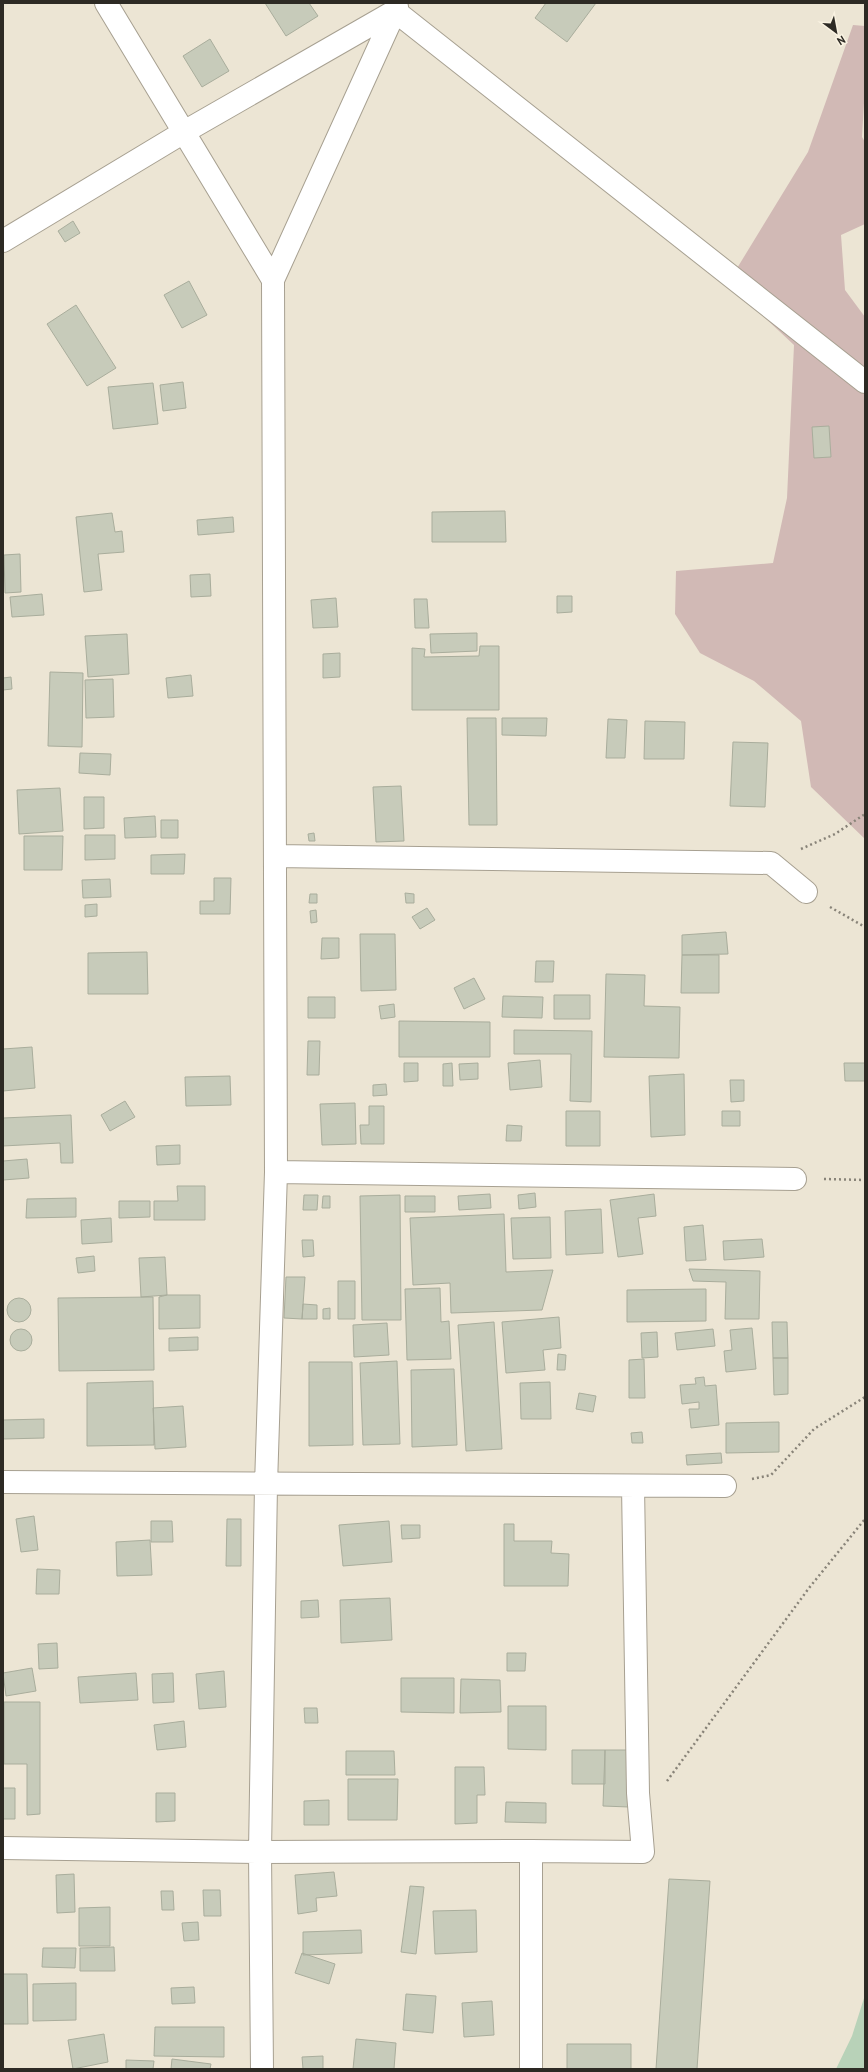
<svg xmlns="http://www.w3.org/2000/svg" width="868" height="2072" font-family="'PT Sans',sans-serif">
<style>
.green{fill:#d1b9b5}
.water{fill:#b8d2b8}
.building{fill:#c7cbba;stroke:#a9ad9c}
.lines{fill:none;stroke-linecap:round;stroke-linejoin:round}
.street-casing{stroke:#a7a091;stroke-width:24}
.path{stroke:#888378;stroke-width:2.5;stroke-dasharray:2 3;stroke-linecap:butt}
.street{stroke:#fff;stroke-width:22}
</style>
<rect width="100%" height="100%" fill="#ece5d4"/>
<path class="green" d="M853,25L865,26V86L862,137L865,142V224L841,235L845,290L865,317V839L811,787L801,721L754,681L700,653L675,614L676,571L773,563L787,498L794,345L728,283L808,152Z"/>
<path class="water" d="M865,1995V2069H836L852,2036Z"/>
<path class="building" d="M265,3H309L318,16L286,36Z
M546,3H596L567,42L535,18Z
M210,39L229,71L202,87L183,56Z
M73,221L80,233L65,242L58,231Z
M189,281L207,315L182,328L164,295Z
M76,305L116,368L87,386L47,324Z
M183,382L186,408L163,411L160,385Z
M153,383L158,424L113,429L108,387Z
M829,426L831,457L814,458L812,427Z
M505,511L506,542H432V512Z
M112,513L115,532L122,531L124,552L98,554L102,590L84,592L76,517Z
M233,517L234,532L198,535L197,520Z
M20,554L21,592L5,593L4,555Z
M210,574L211,596L191,597L190,575Z
M42,594L44,615L12,617L10,597Z
M557,596H572V612L557,613Z
M336,598L338,627L313,628L311,600Z
M414,599H427L429,628H415Z
M477,633V651L431,653L430,634Z
M127,634L129,674L88,677L85,636Z
M480,646H499V710H412V648L425,649L424,657L479,656Z
M340,653V677L323,678V654Z
M50,672L83,673L82,747L48,746Z
M191,675L193,696L168,698L166,678Z
M11,677L12,689L3,690V678Z
M113,679L114,717L86,718L85,680Z
M467,718H496L497,825H469Z
M502,718H547L546,736L502,735Z
M608,719L627,720L625,758H606Z
M645,721L685,722L684,759H644Z
M733,742L768,743L765,807L730,806Z
M80,753L111,754L110,775L79,773Z
M401,786L404,841L376,842L373,787Z
M60,788L63,831L19,834L17,790Z
M84,797H104V828L84,829Z
M155,816L156,837L125,838L124,818Z
M161,820H178V838H161Z
M314,833L315,841H309L308,834Z
M85,835H115V859L85,860Z
M24,836H63L62,870H24Z
M185,854L184,874H151V855Z
M214,878H231L230,914H200V901H214Z
M110,879L111,897L83,898L82,880Z
M405,893L414,894V903H406Z
M310,894H317V903H309Z
M97,904V916L85,917V905Z
M427,908L435,920L420,929L412,917Z
M316,910L317,922L311,923L310,911Z
M726,932L728,954L682,955V935Z
M360,934H395L396,990L361,991Z
M322,938H339V958L321,959Z
M147,952L148,994H88V953Z
M682,955H719V993H681Z
M536,961H554L553,982H535Z
M606,974L645,975L644,1006L680,1007L679,1058L604,1057Z
M474,978L485,999L464,1009L454,988Z
M554,995H590V1019H554Z
M503,996L543,997L542,1018L502,1017Z
M308,997H335V1018H308Z
M394,1004L395,1017L381,1019L379,1006Z
M399,1021L490,1022V1057H399Z
M514,1030L592,1031L591,1102L570,1101L571,1054H514Z
M308,1041H320L319,1075H307Z
M32,1047L35,1088L3,1091V1049Z
M540,1060L542,1087L510,1090L508,1063Z
M404,1063H418V1081L404,1082Z
M452,1063L453,1086H443V1064Z
M478,1063V1079L460,1080L459,1064Z
M844,1063H865V1081H845Z
M684,1074L685,1135L651,1137L649,1076Z
M230,1076L231,1105L186,1106L185,1077Z
M730,1080H744V1101L731,1102Z
M386,1084L387,1095L373,1096V1085Z
M125,1101L135,1117L110,1131L101,1115Z
M355,1103L356,1144L322,1145L320,1104Z
M369,1106H384V1144H361L360,1125H369Z
M566,1111H600V1146H566Z
M722,1111H740V1126H722Z
M71,1115L73,1163H61L60,1143L3,1146V1118Z
M507,1125L522,1126L521,1141H506Z
M180,1145V1164L157,1165L156,1146Z
M27,1159L29,1178L3,1180V1161Z
M177,1186H205V1220H154V1201H178Z
M535,1193L536,1207L519,1209L518,1195Z
M490,1194L491,1208L459,1210L458,1196Z
M654,1194L656,1216L638,1218L643,1254L618,1257L610,1200Z
M304,1195H318L317,1210H303Z
M400,1195L401,1320H362L360,1196Z
M323,1196H330V1208H322Z
M405,1196H435V1212H405Z
M76,1198V1217L26,1218L27,1199Z
M119,1201H150V1217L119,1218Z
M601,1209L603,1253L566,1255L565,1211Z
M504,1214L506,1272L553,1270L542,1310L451,1313L450,1283L413,1285L410,1218Z
M550,1217L551,1258L513,1259L511,1218Z
M111,1218L112,1242L82,1244L81,1220Z
M703,1225L706,1260L686,1261L684,1227Z
M762,1239L764,1257L724,1260L723,1241Z
M302,1240H313L314,1256L303,1257Z
M94,1256L95,1271L78,1273L76,1258Z
M165,1257L167,1295L141,1297L139,1258Z
M689,1269L760,1271L759,1319H725L726,1282L693,1281Z
M286,1277H305L302,1319L284,1318Z
M338,1281H355V1319H338Z
M440,1288L441,1322L449,1321L451,1359L407,1360L405,1289Z
M706,1289V1321L627,1322V1290Z
M167,1295H200V1328L159,1329V1297Z
M153,1297L154,1370L59,1371L58,1298Z
M7 1310a12 12 0 1 1 24 0a12 12 0 1 1-24 0Z
M303,1304L317,1305V1319H302Z
M330,1308V1319H323V1309Z
M559,1317L561,1348L543,1350L545,1370L506,1373L502,1322Z
M494,1322L502,1449L466,1451L458,1325Z
M772,1322H787L788,1358H773Z
M387,1323L389,1355L354,1357L353,1325Z
M752,1328L756,1369L726,1372L724,1351L732,1350L730,1330Z
M713,1329L715,1346L677,1350L675,1333Z
M10 1340a11 11 0 1 1 22 0a11 11 0 1 1-22 0Z
M657,1332L658,1357L642,1358L641,1333Z
M198,1337V1350L169,1351V1338Z
M558,1354L566,1355L565,1370H557Z
M773,1358H788V1394L774,1395Z
M644,1359L645,1398H629V1360Z
M397,1361L400,1444L363,1445L360,1363Z
M309,1362H352L353,1445L309,1446Z
M454,1369L457,1445L412,1447L411,1370Z
M704,1377L705,1386L716,1385L719,1425L691,1428L689,1409H699V1402L682,1404L680,1385L696,1384L695,1378Z
M153,1381L154,1445L87,1446V1383Z
M550,1382L551,1419H521L520,1383Z
M579,1393L596,1396L593,1412L576,1409Z
M183,1406L186,1447L155,1449L153,1408Z
M44,1419V1438L3,1439V1420Z
M779,1422V1452L726,1453V1423Z
M642,1432L643,1443H632L631,1433Z
M721,1453L722,1463L687,1465L686,1455Z
M34,1516L38,1550L21,1552L16,1519Z
M227,1519H241V1566H226Z
M151,1521H172L173,1542H151Z
M389,1521L392,1562L343,1566L339,1525Z
M504,1524H514V1541H552L551,1553L569,1554L568,1586H504Z
M401,1525H420V1538L402,1539Z
M150,1540L152,1575L117,1576L116,1542Z
M37,1569L60,1570L59,1594H36Z
M390,1598L392,1640L341,1643L340,1600Z
M318,1600L319,1617L301,1618V1601Z
M57,1643L58,1668L39,1669L38,1644Z
M507,1653H526L525,1671H507Z
M32,1668L36,1691L6,1696L3,1673Z
M224,1671L226,1707L199,1709L196,1674Z
M136,1673L138,1700L80,1703L78,1677Z
M173,1673L174,1702L153,1703L152,1674Z
M401,1678H454V1713L401,1712Z
M461,1679L500,1680L501,1712L460,1713Z
M4,1702H40V1814L27,1815V1764H4Z
M508,1706H546V1750L508,1749Z
M304,1708H317L318,1723H305Z
M184,1721L186,1747L157,1750L154,1725Z
M572,1750H605V1784H572Z
M605,1750H631L629,1807L603,1806Z
M346,1751H394L395,1775H346Z
M455,1767H484L485,1795H477V1823L455,1824Z
M348,1779H398L397,1820H348Z
M3,1788H15V1819H3Z
M156,1793H175V1821L156,1822Z
M329,1800V1825H304V1801Z
M506,1802L546,1803V1823L505,1822Z
M334,1872L337,1896L316,1898L317,1911L298,1914L295,1875Z
M74,1874L75,1912L57,1913L56,1875Z
M669,1879L710,1881L697,2069H656Z
M410,1886L424,1887L416,1954L401,1952Z
M203,1890H220L221,1916H204Z
M161,1891H173L174,1910H162Z
M110,1907V1946H79V1908Z
M476,1910L477,1952L435,1954L433,1911Z
M198,1922L199,1940L184,1941L182,1923Z
M361,1930L362,1953L303,1955V1932Z
M114,1947L115,1971H80V1948Z
M43,1948H76L75,1968L42,1967Z
M302,1953L335,1964L329,1984L295,1973Z
M3,1974H27L28,2024H3Z
M76,1983V2020L33,2021V1984Z
M194,1987L195,2003L172,2004L171,1988Z
M406,1994L436,1996L433,2033L403,2030Z
M492,2001L494,2035L464,2037L462,2003Z
M155,2027H224V2057L154,2056Z
M104,2034L108,2062L73,2069L68,2040Z
M356,2039L396,2043L394,2069H353Z
M567,2044H631V2069H567Z
M323,2056V2069H303L302,2057Z
M172,2059L211,2064L210,2069H171Z
M126,2060L154,2061L153,2069H126Z"/>
<g class="lines">
<defs>
<path id="street" d="M106,3L273,280L276,1172L266,1485L260,1852L262,2069
M3,241L184,132L395,11L865,382
M273,280L397,7
M275,856L771,863L806,892
M276,1172L795,1179
M3,1482L725,1486
M3,1848L260,1852L531,1851L643,1852L638,1793L633,1486
M531,2069V1851"/>
</defs>
<use href="#street" class="street-casing"/>
<path class="path" d="M801,849L835,834L865,814
M830,907L865,927
M824,1179L865,1180
M752,1479L771,1475L814,1429L865,1397
M667,1781L809,1588L865,1519"/>
<use href="#street" class="street"/>
</g>
<rect width="868" height="2072" fill="none" stroke="#2d2a24" stroke-width="8"/>
<g transform="translate(836 32) rotate(148)" stroke="#f9f2e1" stroke-width="3" paint-order="stroke">
<path d="M0-3L7 15L0 10L-7 15Z" fill="#2d2a24"/>
<text y="-6" font-size="11" font-weight="bold" text-anchor="middle" fill="#2d2a24">N</text>
</g>
</svg>
